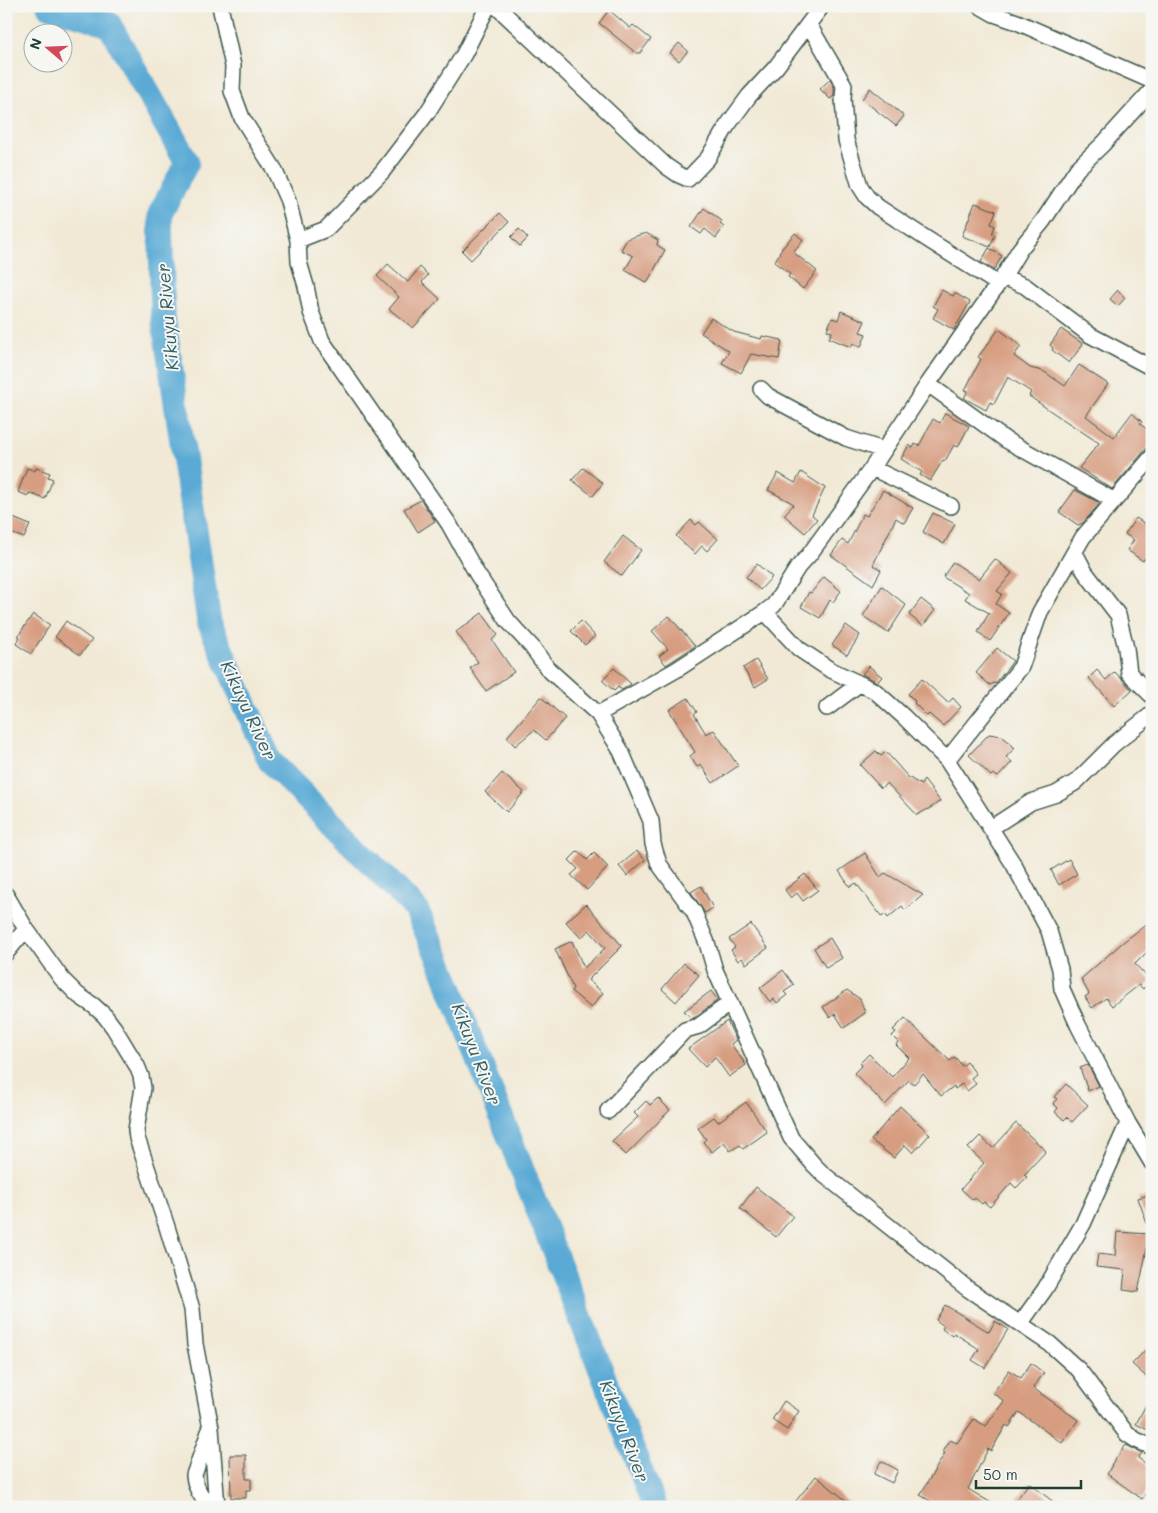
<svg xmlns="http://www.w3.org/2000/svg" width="1158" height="1513" font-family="Mali,sans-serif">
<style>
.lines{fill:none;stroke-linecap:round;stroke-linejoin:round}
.river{stroke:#5aaad5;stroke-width:25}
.building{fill:#d79d81}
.minor-casing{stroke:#3e574c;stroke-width:18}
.minor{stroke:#fff;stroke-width:15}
.labels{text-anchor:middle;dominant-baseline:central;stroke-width:4;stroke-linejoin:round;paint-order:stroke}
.water-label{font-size:18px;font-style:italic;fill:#315e64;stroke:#f6f6f2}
</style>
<rect width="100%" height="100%" fill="#f6f6f2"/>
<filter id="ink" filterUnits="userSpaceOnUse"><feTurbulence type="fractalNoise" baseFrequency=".02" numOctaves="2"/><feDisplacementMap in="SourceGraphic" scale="10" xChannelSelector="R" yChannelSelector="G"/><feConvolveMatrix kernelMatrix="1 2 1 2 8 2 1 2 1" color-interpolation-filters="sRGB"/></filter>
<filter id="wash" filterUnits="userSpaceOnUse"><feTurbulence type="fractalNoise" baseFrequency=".0096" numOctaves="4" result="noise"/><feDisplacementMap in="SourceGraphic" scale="20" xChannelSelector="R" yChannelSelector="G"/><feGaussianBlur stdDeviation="1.12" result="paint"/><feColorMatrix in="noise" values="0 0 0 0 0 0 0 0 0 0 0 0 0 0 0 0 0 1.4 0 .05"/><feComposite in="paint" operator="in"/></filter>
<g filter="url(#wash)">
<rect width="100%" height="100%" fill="#f1e9d5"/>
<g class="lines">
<path class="river" d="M49,6L109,24L187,162L160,214L163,316L209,622L270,761L416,909L439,959L655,1507"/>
</g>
<g id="blocks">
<path class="building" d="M609,10L630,28L633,25L651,39L640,53H636L599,23Z
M679,43L688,51L679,61L670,53Z
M830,79L834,87V96L830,99L820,89Z
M870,88L904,116L896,126L862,99Z
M975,203L996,211L991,224L995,226L992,234L995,235L990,247L962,236Z
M704,208L722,221L720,224L724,227L716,238L705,229L701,234L691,227Z
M500,213L509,222L471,260L462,251Z
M519,229L528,238L520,246L511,237Z
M646,233L658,240L657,245L665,250L647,283L625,270L633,256L621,250L627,239Z
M795,233L803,240L793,252L817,271L803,289L788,277L790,274L774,262L780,253L779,252Z
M989,248L1002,256L994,270L981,262Z
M388,264L408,282L420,267L428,275L422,282L440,299L413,328L389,309L399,297L377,276Z
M942,290L953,296L955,293L970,302L954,330L933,318L938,309L933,306Z
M1118,290L1125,298L1118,306L1110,299Z
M841,311L865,321L860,332L866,334L861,347L853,343L851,347L829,338L832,332L827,330L832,318L838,320Z
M711,318L734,332L761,339L762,336L782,340L779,359L751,354L741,373L722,363L729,351L701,333Z
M999,329L1021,346L1014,356L1030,368L1043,371L1065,386L1079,365L1108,384L1086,416L1114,437L1132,413L1142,422L1140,424L1152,433V442L1112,489L1079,468L1099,443L1055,414L1029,396L1031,392L1008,377L994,404L990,402L986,410L964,398L968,391L965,390L981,359L978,357Z
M1061,329L1083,344L1069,363L1052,350L1053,348L1050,345Z
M945,413L969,426L958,447L954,445L945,461L943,460L930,481L920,475L922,472L901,459L909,445L913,448L915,444L919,446L933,419L940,423Z
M27,468L35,471L36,468L50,473L48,477L53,479L45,499L29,493L28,496L18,492Z
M583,468L603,483L593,496L572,480Z
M801,472L825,488L812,515L817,519L805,533L784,515L794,504L768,490L778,473L795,483Z
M883,490L913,508L904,523L896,518L873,565L881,570L873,585L831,555L842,540L848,544L863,514L867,516Z
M1075,490L1100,503L1083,523L1078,525L1059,512Z
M421,500L435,521L418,532L404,509Z
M933,513L955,524L944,544L923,532Z
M6,515L30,525L24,538L6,531Z
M1136,518L1152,528V562L1145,558L1143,561L1127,550L1134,540L1125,534Z
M691,520L696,525L699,522L718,539L707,551L702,546L695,554L676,536Z
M623,536L641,550L622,576L604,562Z
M995,559L1012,573L997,591L1002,594L996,604L1009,613L990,641L978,632L989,613L965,599L969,593L943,577L953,562L979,579Z
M757,564L772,577L760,590L746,577Z
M824,577L841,591L833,602L830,600L820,618L801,607L809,592L811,593Z
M882,586L906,605L888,633L863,616Z
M921,599L935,610L923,626L909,615Z
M482,613L498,635L492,640L514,672L486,691L470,668L478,662L456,632Z
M33,614L50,625L31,654L16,644L20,637L18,636Z
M669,616L695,646L666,665L659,656L668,649L652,631Z
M66,621L92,640L80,655L55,637Z
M581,621L595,636L585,645L571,631Z
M846,625L860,635L847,655L832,645Z
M997,648L1013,661L995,684L994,683L990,685L976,673Z
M756,660L768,679L755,687L743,668Z
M869,666L882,677L877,682L862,674Z
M614,668L631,684L622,690L618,687L614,691L602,680Z
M1097,670L1106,680L1115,672L1132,690L1114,706L1089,678Z
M922,679L948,703L953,698L961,707L943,726L929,714L927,716L914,703L915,701L908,694Z
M541,697L565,718L546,740L534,730L515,746L507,737Z
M688,698L697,712L694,714L706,734L714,730L738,766L713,783L701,765L697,767L690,756L695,752L669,710Z
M989,734L1002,736L1015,748L1006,757L1012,762L998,777L993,774L991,776L969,755Z
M876,751L881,756L886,752L908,777L921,785L924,780L940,801L932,807L917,815L887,783L881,788L860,765Z
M502,773L524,792L507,812L485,792Z
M578,851L587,860L594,853L608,867L587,890L571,875L578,869L569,860Z
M637,851L645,860L627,876L619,866Z
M865,853L880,877L885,873L923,895L905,910L902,906L888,918L885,914L882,917L856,883L850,887L839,871Z
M1069,859L1077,874L1059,885L1051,870Z
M805,874L818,890L803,901L797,893L791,898L785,890Z
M701,886L713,908L705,913L691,892Z
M586,904L622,946L588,980L603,993L591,1008L571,991L573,988L555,949L572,941L584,968L605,948L589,930L581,938L566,922Z
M1152,920V947L1135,964L1151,981L1143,989L1139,985L1112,1006L1106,998L1092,1008L1085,997L1089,994L1081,979L1122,943Z
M751,924L768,948L746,964L742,958L738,961L731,950L735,947L729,939Z
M830,938L842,958L826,968L814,948Z
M684,963L699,975L676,1002L662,989Z
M783,970L794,985L784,992L787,995L777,1003L774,999L770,1002L760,988Z
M847,990L860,999L865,1013L844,1028L835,1014L830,1018L823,1007Z
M711,991L718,1000L695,1017L692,1018L684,1011Z
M905,1018L950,1061L955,1057L962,1066L967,1062L976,1074L971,1078L976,1084L967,1091L962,1084L955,1089L954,1086L941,1096L923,1074L914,1084L909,1080L885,1105L854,1073L862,1065L860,1063L869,1054L892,1077L909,1058L896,1045L898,1042L892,1036L896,1032L893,1030Z
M727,1021L736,1040L731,1044L746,1065L729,1077L715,1057L705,1067L688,1049Z
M1088,1065L1099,1086L1088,1091L1080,1068Z
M1066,1084L1088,1105L1072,1122L1067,1117L1064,1120L1055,1112L1058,1108L1053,1103L1057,1099L1054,1097Z
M658,1098L670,1110L626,1155L612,1141L638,1117L634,1113L646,1101L650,1105Z
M746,1102L767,1132L743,1149L740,1145L730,1151L724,1142L712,1152L703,1142L706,1139L698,1128L714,1117L718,1122Z
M900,1106L930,1134L913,1153L905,1145L894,1158L871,1140Z
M1016,1123L1046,1151L1024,1175L1027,1177L1016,1188L1011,1183L990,1207L984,1202L982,1204L975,1198L973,1200L961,1189L984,1163L968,1148L980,1136L993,1148Z
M756,1187L793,1216L776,1237L740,1208Z
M1152,1194V1232H1150L1138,1198Z
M1117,1232L1150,1234L1138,1292L1123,1290L1125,1270L1096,1267L1098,1254L1115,1256Z
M945,1305L989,1332L995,1321L1008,1329L985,1368L972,1360L979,1349L954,1333L952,1336L942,1329L944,1326L936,1320Z
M1152,1343V1382L1132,1364Z
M1031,1363L1044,1373L1033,1388L1078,1420L1062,1443L1019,1412L1009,1427L1006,1425L991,1451L988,1449L968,1489L998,1507H941L920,1495L945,1453L943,1452L950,1440L957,1443L974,1419L986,1426L1004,1401L993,1393L1009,1370L1021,1378Z
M1152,1393V1432L1136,1424Z
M784,1401L799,1411L787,1430L772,1420Z
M1126,1445L1142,1453L1138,1458L1152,1468V1485L1142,1499L1107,1474L1112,1465H1111Z
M230,1455H246V1479H251V1490H246V1498H231Z
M881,1461L898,1470L892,1483L874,1474Z
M816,1476L854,1507H791Z
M1029,1483L1060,1507H1011Z"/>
</g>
</g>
<g filter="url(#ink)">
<use href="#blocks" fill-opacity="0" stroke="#3e574c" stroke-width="1"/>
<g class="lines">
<defs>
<path id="minor" d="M220,6L233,66L232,91L242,118L274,169L288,201L298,240L299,262L306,286L311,312L322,341L449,524L477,574L508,621L532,647L548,669L598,714L621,751L651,821L653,844L659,864L694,912L707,943L715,970L791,1138L814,1165L823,1174L968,1289L1050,1344L1079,1370L1127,1434L1136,1440L1152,1447
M496,6L666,166L679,175L688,179L708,158L727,126L749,96L776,67L822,6
M980,6L994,14L1017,22L1152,81
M809,25L844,85L843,99L846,140L860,186L867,197L878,207L927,239L998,284
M298,240L326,229L382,172L427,113L464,54L488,6
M1003,277L1025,286L1090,335L1152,368
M928,384L1006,440L1113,500
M761,389L768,396L846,438L883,450
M872,468L951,506
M1075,553L1085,572L1118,615L1126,648L1129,673L1152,696
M765,612L799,649L829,669L875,691L904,717L947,760L1014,865L1049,931L1060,969L1062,989L1078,1025L1128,1123L1152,1163
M827,708L859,684
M598,714L676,670L765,612L774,605L798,567L809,555L872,468L928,384L1003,277L1020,249L1043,221L1077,169L1103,144L1152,90
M947,760L1021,667L1040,612L1083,537L1152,457
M991,828L1031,802L1056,794L1076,782L1114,744L1152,714
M6,895L26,929L62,979L78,995L94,1006L105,1016L114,1028L137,1066L141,1076L143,1088L136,1130L137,1138L167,1227L192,1309L195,1344L211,1428L217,1507
M6,953L26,929
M608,1111L685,1030L699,1026L730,1003
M1020,1324L1045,1289L1083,1224L1128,1123
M209,1432L194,1475C195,1488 202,1497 209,1507"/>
</defs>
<use href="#minor" class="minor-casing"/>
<use href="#minor" class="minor"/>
</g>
</g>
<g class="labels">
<g class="water-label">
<text transform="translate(167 317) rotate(-95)">Kikuyu River</text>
<text transform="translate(249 710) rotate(65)">Kikuyu River</text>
<text transform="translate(477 1054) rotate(69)">Kikuyu River</text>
<text transform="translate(625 1431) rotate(69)">Kikuyu River</text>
</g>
</g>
<rect width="1158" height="1513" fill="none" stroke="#f6f6f2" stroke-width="25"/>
<g transform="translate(48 48) rotate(289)"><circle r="24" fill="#f6f6f2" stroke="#a0aca6"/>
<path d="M0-4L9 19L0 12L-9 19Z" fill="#d1495b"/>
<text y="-8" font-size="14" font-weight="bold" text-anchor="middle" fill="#1f3d34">N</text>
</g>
<path d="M976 1480v8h105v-8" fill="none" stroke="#1f3d34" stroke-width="2.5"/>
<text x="983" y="1480" font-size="15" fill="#1f3d34" stroke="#f6f6f2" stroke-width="4" paint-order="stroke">50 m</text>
</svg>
